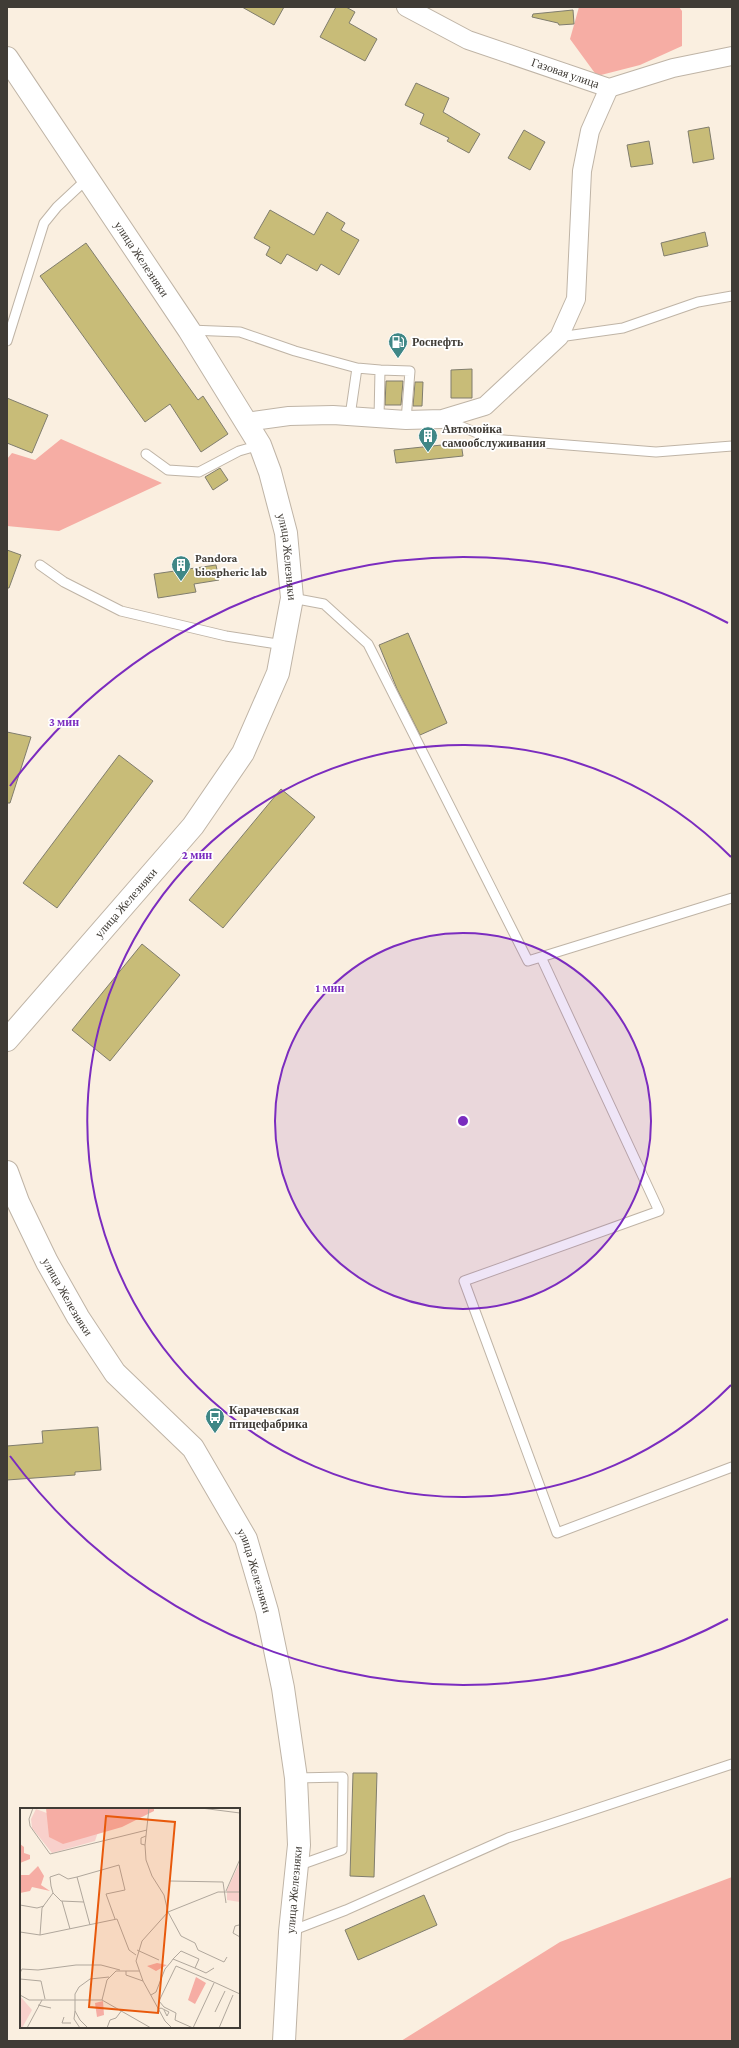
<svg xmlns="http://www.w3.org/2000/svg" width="739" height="2048" font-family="'Crimson Pro',serif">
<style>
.forest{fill:#f6ada4}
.building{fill:#c8bc78;stroke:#807d6d}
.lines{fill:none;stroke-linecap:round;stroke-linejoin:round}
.service-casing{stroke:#bfb4a6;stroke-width:11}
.minor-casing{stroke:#bfb4a6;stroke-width:20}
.tertiary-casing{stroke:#bfb4a6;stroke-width:24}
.service{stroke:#fff;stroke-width:9}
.minor{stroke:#fff;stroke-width:18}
.tertiary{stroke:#fff;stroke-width:22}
.ring{fill:none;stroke:#7b2cbf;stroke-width:2}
.labels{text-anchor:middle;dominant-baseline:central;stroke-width:3.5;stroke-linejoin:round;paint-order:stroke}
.street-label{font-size:12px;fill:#403c36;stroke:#fff}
.poi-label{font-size:12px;font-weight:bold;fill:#403c36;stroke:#fff;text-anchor:start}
.inset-road{fill:none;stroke:#b0a79c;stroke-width:1}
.view{fill:#e8590c;fill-opacity:0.15;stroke:#e8590c;stroke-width:2}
.inset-edge{fill:none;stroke:#403c36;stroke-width:2}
.centre{fill:#7b2cbf;stroke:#fff;stroke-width:2}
.ring-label{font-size:12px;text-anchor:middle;font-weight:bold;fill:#7b2cbf;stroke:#fff;stroke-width:3.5;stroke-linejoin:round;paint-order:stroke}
</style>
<rect width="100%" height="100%" fill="#faefe0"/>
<path class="forest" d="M579,7H679L682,11V46L640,65L597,76L570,39Z
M61,439L162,483L59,531L7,526V459L12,453L35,460Z
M732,1877V2041H401L560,1942Z"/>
<path class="building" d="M242,7H284L274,25Z
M336,7H346L355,12L349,23L377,39L365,61L320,37Z
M573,10L574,24L559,25L558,23L532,17L533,14Z
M416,83L449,98L443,112L480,134L469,153L447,141L449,138L420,124L424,114L405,105Z
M709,127L714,159L693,163L688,131Z
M524,130L545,142L530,170L508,158Z
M649,141L653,164L631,167L627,145Z
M270,210L314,235L327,212L345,223L341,230L359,240L339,275L321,264L317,271L287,254L281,264L266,255L270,247L254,238Z
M705,232L708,246L664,256L661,243Z
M86,243L198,400L203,396L228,434L201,452L170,404L145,422L40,276Z
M472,369V398H451V370Z
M386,381H403L401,405H385Z
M415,382H423L422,406H413Z
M7,398L48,415L32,453L7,443Z
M461,443L463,456L396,463L394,450Z
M220,468L228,480L213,490L205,477Z
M7,550L21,555L9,588H7Z
M216,565L219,580L194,584L196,592L158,598L154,574Z
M408,633L447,723L420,735L397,689L379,645Z
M7,732L31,737L10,803H7Z
M119,755L153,781L57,908L23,883Z
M281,789L315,817L223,928L189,900Z
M142,944L180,975L110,1061L72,1030Z
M98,1427L101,1470L75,1472V1475L7,1480V1446L43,1443L42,1431Z
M353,1773H377L374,1877L350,1876Z
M424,1895L437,1925L358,1960L345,1930Z"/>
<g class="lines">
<defs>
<path id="service" d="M190,330L240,332L295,351L357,368L380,370L379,418
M559,337L623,328L698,302L732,296
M7,341L44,223L57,207L87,179
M380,370L410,371L406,420
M350,416L357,368
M445,420L492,439L656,452L732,446
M146,454L168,470L199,472L239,451L260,445
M40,565L64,582L121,611L226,636L284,645
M292,598L324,604L368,644L528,961L732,898
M541,957L659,1211L464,1281L557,1533L732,1467
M296,1778L343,1777L342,1850L297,1866
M291,1931L346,1910L508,1838L732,1764"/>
<g id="minor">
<path id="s1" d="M406,7L468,40L609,88L673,68L732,56"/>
<path d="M246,422L289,416L333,415L406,420L442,419L485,406L559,337L576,299L582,171L590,131L609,88"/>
</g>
<g id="tertiary">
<path id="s2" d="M7,58L189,330L260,445L270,472L286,533L292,598L278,673L243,753L193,826L7,1040"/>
<path id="s3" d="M7,1172L18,1202L47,1262L78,1317L115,1373L193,1448L246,1539L267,1611L283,1688L296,1778L299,1845L290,1932L284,2041"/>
</g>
</defs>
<use href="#service" class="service-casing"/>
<use href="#minor" class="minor-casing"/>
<use href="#tertiary" class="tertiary-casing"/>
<use href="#service" class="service"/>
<use href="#minor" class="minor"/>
<use href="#tertiary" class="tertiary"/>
</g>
<circle cx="463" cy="1121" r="188" fill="#7b2cbf" fill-opacity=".12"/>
<g class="ring">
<circle cx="463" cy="1121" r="188"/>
<path d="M731 1385A376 376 0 1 1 731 857"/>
<path d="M728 1619A564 564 0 0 1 10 1456M10 786A564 564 0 0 1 728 623"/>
</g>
<defs>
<symbol id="fuel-pin" viewBox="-11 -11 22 30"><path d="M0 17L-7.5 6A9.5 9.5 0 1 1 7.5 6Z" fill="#3f8786" stroke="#fff"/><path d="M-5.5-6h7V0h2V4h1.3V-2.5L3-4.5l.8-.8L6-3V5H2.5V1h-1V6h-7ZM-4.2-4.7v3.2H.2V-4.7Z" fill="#fff"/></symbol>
<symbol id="building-pin" viewBox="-11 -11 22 30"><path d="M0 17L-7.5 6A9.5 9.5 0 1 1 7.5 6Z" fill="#3f8786" stroke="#fff"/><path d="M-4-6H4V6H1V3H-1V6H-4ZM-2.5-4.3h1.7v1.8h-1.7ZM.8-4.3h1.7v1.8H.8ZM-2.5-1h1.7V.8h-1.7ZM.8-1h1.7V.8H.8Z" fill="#fff"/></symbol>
<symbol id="bus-pin" viewBox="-11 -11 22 30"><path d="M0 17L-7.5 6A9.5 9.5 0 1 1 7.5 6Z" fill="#3f8786" stroke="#fff"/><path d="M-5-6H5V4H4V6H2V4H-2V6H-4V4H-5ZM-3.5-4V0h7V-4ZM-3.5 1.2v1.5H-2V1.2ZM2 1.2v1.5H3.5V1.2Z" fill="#fff"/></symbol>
</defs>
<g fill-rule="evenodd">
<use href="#fuel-pin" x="387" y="331" width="22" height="30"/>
<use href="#building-pin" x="417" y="425" width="22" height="30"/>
<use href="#building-pin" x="170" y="554" width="22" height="30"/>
<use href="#bus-pin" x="204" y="1406" width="22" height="30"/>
</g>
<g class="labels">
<g class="street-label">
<text stroke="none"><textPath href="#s1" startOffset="173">Газовая улица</textPath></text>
<text stroke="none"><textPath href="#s2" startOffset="242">улица Железняки</textPath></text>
<text stroke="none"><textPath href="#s2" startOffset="578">улица Железняки</textPath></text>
<text transform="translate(126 903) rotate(-49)">улица Железняки</text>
<text stroke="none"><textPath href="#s3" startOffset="139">улица Железняки</textPath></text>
<text stroke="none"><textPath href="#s3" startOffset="475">улица Железняки</textPath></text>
<text transform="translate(294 1890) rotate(-85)">улица Железняки</text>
</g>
<g class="poi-label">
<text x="412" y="342">Роснефть</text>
<text x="442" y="429">Автомойка<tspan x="442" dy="14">самообслуживания</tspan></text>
<text x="195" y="558">Pandora<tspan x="195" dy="14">biospheric lab</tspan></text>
<text x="229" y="1410">Карачевская<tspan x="229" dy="14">птицефабрика</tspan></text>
</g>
</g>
<g transform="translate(20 1808)">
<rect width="220" height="220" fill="#faefe0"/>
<path d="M16,1L78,24L75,33L32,45L12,20L11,11ZM220,54V94L207,92V82ZM0,188L12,202L2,220H0Z" fill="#f8d0cb"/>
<path d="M26,0H134V3L102,19L43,36L29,29ZM0,36L4,39V45L10,47V51L0,55ZM18,58L24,68L21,77L30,83L12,79L10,83L0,85V67H9ZM137,155L147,157L136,163L127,158ZM176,169L186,175L175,196L168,192ZM83,193L84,207L77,209L75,195Z" fill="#f6ada4"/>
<path class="inset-road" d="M13,0L9,11L10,18L30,46L127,22M129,0L125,37L126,52L132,68L144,87L148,104L122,133L116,153L123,173L145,213L152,220M181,0L220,5M125,37L121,36V30L126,28M57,69L48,71L39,66L30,69L31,78L33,85L41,93L64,94M150,73L203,74L206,95M206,83L220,51M42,93L50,121M0,97L17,100L24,98M70,117L57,69L99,57L105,82L86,86L95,111M219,117L215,118L213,125L220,129M0,124L20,127L97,111L109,142L116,147M20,127L22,100L33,85M117,142L139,152M207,149L204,154L178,142L175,135L161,128L148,104L198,84H220M175,160L186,165L194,160M106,163V167L123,173M0,165L2,161L18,162L56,157H81L100,162M0,171L21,173L25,191M194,175L173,220L155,212L156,205L144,199L139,193L156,158L196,175L220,186M0,187L9,192H82L131,220M131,187L136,184L145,161L151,154L153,151L161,143L179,151L175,160L153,151M82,192L87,172L96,163H119M18,197L31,200M139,201L141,200L149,204L147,208L144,202M55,203L54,211L60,220M195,204L205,183M44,209L42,215H51M7,220L22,192M68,220L60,212L55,203V186L59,179L70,171L89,169M87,220L90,212L96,210L102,202M199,220L213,187"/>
<path class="view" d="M86,8L155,14L138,205L69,199Z"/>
<rect width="220" height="220" class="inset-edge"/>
</g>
<circle cx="463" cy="1121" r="6" class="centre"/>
<g class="ring-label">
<text x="64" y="726">3 мин</text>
<text x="197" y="859">2 мин</text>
<text x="330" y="992">1 мин</text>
</g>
<rect width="739" height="2048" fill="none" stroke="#403c36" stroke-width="16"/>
</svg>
